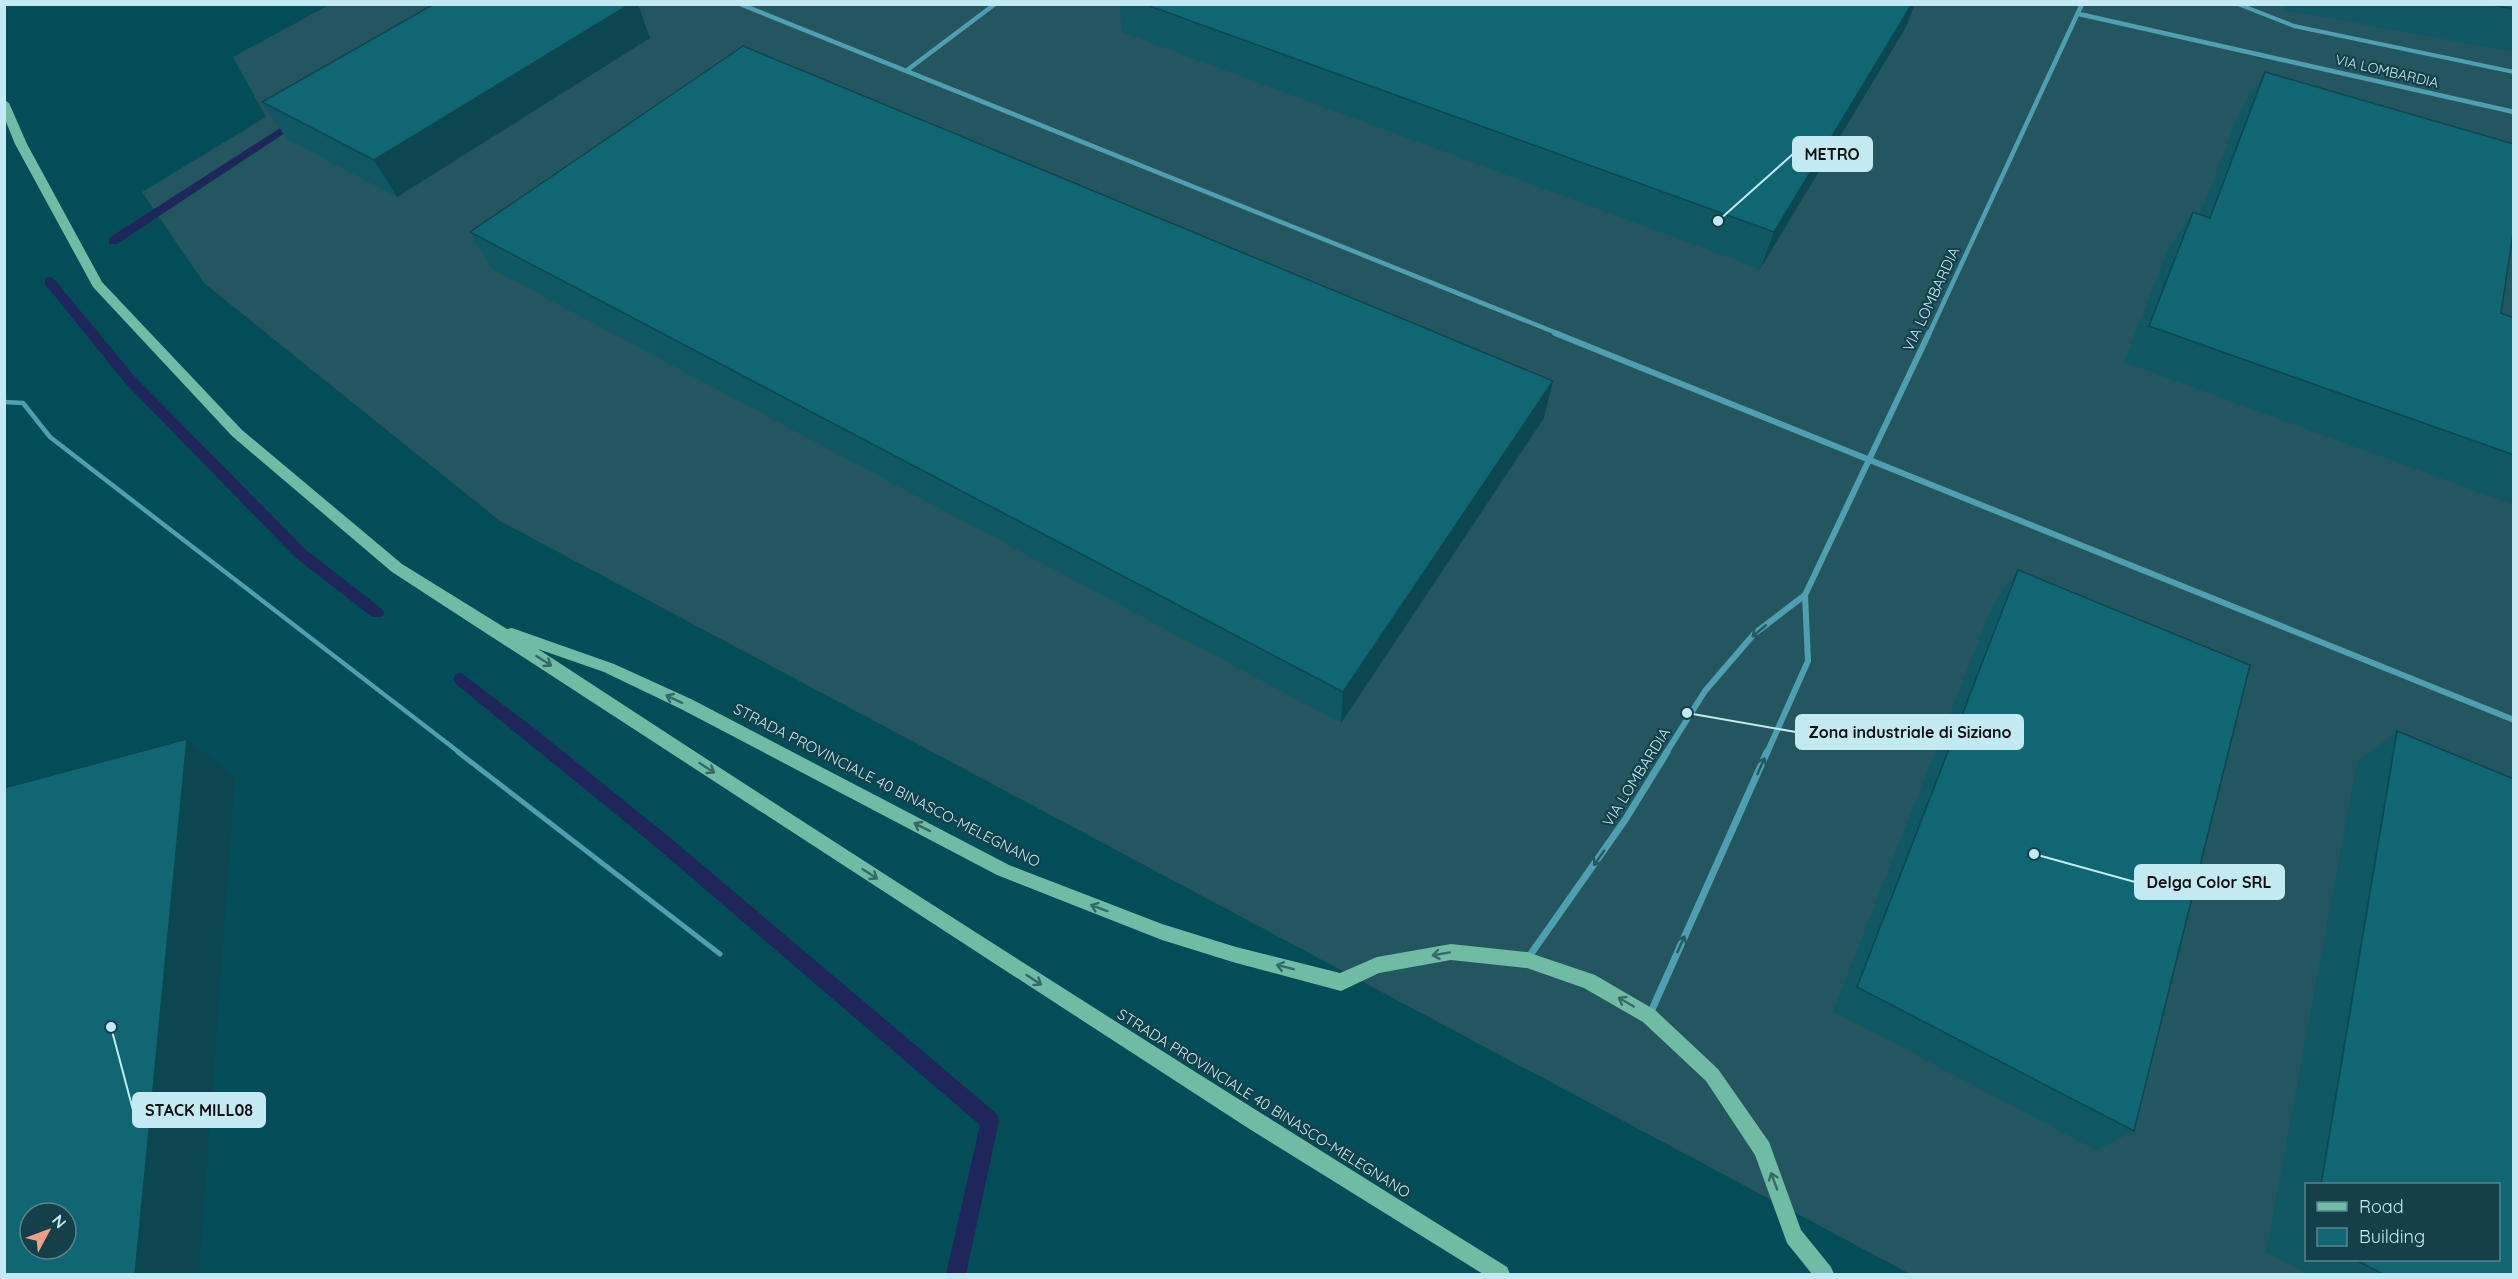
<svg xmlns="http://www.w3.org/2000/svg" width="2518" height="1279" font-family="Quicksand,sans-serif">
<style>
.built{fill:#245660;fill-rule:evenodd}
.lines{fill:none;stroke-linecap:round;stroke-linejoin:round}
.stream{fill:#1e265c;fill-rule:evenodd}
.lane-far2{stroke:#4ea0b1;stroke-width:4}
.lane-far1{stroke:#4ea0b1;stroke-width:4.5}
.lane{stroke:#4ea0b1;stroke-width:5}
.street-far2{stroke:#4ea0b1;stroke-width:4.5}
.street-far1{stroke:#4ea0b1;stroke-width:6}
.street{stroke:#4ea0b1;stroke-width:7}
.primary{fill:#6fbba4;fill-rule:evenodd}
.wall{fill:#0f5864;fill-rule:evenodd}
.shaded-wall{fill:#0c4751}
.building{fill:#116674;stroke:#0c4751;stroke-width:1.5;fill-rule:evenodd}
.oneway{stroke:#225863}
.oneway2{stroke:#346b69}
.labels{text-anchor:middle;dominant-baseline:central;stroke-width:4.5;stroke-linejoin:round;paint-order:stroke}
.far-street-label{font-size:14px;fill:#c3e9f2;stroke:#144049}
.street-label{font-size:15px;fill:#c3e9f2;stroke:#144049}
.leader{fill:none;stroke:#c3e9f2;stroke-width:2}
.callout-dot{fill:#c3e9f2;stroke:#144049;stroke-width:2}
.callout{fill:#c3e9f2;stroke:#c3e9f2;stroke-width:2}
.callout-label{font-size:16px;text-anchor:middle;font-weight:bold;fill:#111}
</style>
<rect width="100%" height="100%" fill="#034d59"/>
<path class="built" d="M329,5H2513V1274H1910L500,521L204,283L142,192L266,117L233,57ZM2306,1184H2498V1260H2306Z"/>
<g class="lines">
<path class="stream" d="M299,116L303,117V121L117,244H109V238Z
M49,277L53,278L136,378L305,549L382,609L384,613L382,617H372L295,557L126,384L45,284V278Z
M461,673L534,728L668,836L997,1114L999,1121L966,1274H946L980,1125L656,847L456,684L453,679L456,674Z"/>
<path class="lane-far2" d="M2238,4L2294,26L2514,72"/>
<path class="lane-far1" d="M4,402L23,403L50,437L460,753"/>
<path class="lane" d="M458,752L720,954"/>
<path class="street-far2" d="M740,4L1559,334
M2079,14L2514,112
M906,71L995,4
M1929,334L2082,4"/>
<path class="street-far1" d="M1555,333L2514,720
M1666,753L1705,691L1754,634L1805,595L1929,333
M1767,753L1808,661L1805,595"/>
<path class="street" d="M1528,958L1625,820L1667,752
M1650,1014L1767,752"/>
<path class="primary" d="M4,100L9,103L27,144L102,282L242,430L402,564L507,629L512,628L614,664L691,699L1009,865L1162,924L1236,947L1340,973L1377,957L1451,944L1527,952L1595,975L1655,1010L1718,1069L1769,1142L1801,1230L1831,1267L1834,1274H1812L1787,1243L1755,1155L1706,1081L1643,1022L1584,988L1527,968L1451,960L1379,973L1341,991L1236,963L1162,940L997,875L681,709L604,672L538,649C858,859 1182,1065 1507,1267L1510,1274H1483L1251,1130L392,572L232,436L93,287L15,144L4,117Z"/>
</g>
<path class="wall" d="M1119,4H1915L1906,27L1760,269L1122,32Z
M2283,4H2514V52L2284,10Z
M650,38L397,197L287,139L262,102Z
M2265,72L2501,313L2514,318V505L2124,362L2168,249L2193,212L2200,215L2240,110Z
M470,232L1544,418L1341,723L492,269Z
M2018,570L2134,1131L2096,1150L1833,1011L1993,604Z
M2397,731L2514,779V1275H2308L2266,1252L2357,762ZM2307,1185H2499V1260H2307Z"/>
<path class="shaded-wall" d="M630,4H638L650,38L397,197L374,160Z
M1912,4H1915L1906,27L1760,269L1774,232Z
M1553,381L1544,418L1341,723L1343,692Z
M187,739L235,777L199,1275H135Z"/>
<path class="building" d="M434,4H630L374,160L262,102Z
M1144,4H1912L1774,232Z
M2486,4H2514V9Z
M743,46L1553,381L1343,692L470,232Z
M2265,72L2514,144V227L2501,313L2514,318V455L2149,326L2193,212L2210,218Z
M2018,570L2250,665L2134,1131L1857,987Z
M2397,731L2514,779V1275H2385L2356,1260H2499V1185H2321Z
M187,739L135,1275H4V788ZM30,1213H66V1249H30Z"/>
<defs><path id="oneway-shaft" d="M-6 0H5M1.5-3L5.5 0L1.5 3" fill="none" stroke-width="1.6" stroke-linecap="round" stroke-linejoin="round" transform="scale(1.5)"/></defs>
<g class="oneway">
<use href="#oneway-shaft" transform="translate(1759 631) rotate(140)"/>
<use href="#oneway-shaft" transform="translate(1761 766) rotate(-66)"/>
<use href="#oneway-shaft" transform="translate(1599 858) rotate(125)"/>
<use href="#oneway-shaft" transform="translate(1681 944) rotate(-66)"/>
</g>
<g class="oneway2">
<use href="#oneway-shaft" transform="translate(544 661) rotate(33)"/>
<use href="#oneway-shaft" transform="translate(674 699) rotate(-155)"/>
<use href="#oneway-shaft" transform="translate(707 768) rotate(33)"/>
<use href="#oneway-shaft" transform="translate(922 827) rotate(-153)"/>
<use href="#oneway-shaft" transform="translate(870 874) rotate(33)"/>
<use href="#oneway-shaft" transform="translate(1099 908) rotate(-159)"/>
<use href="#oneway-shaft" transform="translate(1441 954) rotate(170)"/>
<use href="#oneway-shaft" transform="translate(1285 967) rotate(-166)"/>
<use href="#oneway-shaft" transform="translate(1034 980) rotate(33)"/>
<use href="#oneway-shaft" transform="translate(1626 1002) rotate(-150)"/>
<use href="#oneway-shaft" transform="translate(1774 1181) rotate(-110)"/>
</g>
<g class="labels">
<g class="far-street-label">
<text transform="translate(2387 71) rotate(13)">VIA LOMBARDIA</text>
</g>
<g class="street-label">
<text transform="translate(1931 299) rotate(-65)">VIA LOMBARDIA</text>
<text transform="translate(1636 777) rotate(-58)">VIA LOMBARDIA</text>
<text transform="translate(887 785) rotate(27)">STRADA PROVINCIALE 40 BINASCO-MELEGNANO</text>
<text transform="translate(1264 1103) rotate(32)">STRADA PROVINCIALE 40 BINASCO-MELEGNANO</text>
</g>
</g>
<path class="leader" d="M1718 221L1793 154M1687 713L1796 732M2034 854L2135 882M111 1027L133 1110"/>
<g class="callout-dot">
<circle cx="1718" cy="221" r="6"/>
<circle cx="1687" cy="713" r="6"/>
<circle cx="2034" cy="854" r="6"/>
<circle cx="111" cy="1027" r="6"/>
</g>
<g class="callout">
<rect x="1793" y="137" width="79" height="34" rx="6"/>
<rect x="1796" y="715" width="227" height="34" rx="6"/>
<rect x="2135" y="865" width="149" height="34" rx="6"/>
<rect x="133" y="1093" width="132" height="34" rx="6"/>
</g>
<g class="callout-label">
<text x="1832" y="160">METRO</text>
<text x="1910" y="738">Zona industriale di Siziano</text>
<text x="2209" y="888">Delga Color SRL</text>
<text x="199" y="1116">STACK MILL08</text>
</g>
<rect width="2518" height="1279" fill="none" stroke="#c3e9f2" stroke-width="12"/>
<rect x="2305" y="1183" width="195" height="78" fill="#144049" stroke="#5a848d" stroke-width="1.5"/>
<rect x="2317" y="1202" width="30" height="9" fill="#6fbba4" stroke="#5a848d" stroke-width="1.5"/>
<text x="2359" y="1213" font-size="18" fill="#c3e9f2">Road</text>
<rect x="2317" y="1228" width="30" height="18" fill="#116674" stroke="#5a848d" stroke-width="1.5"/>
<text x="2359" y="1243" font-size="18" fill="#c3e9f2">Building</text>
<g transform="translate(48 1231) rotate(49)"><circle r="28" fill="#144049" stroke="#5a848d" stroke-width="1.5"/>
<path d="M0-4.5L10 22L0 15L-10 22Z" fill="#f49d8b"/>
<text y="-9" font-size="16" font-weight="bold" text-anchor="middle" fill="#c3e9f2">N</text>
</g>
</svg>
